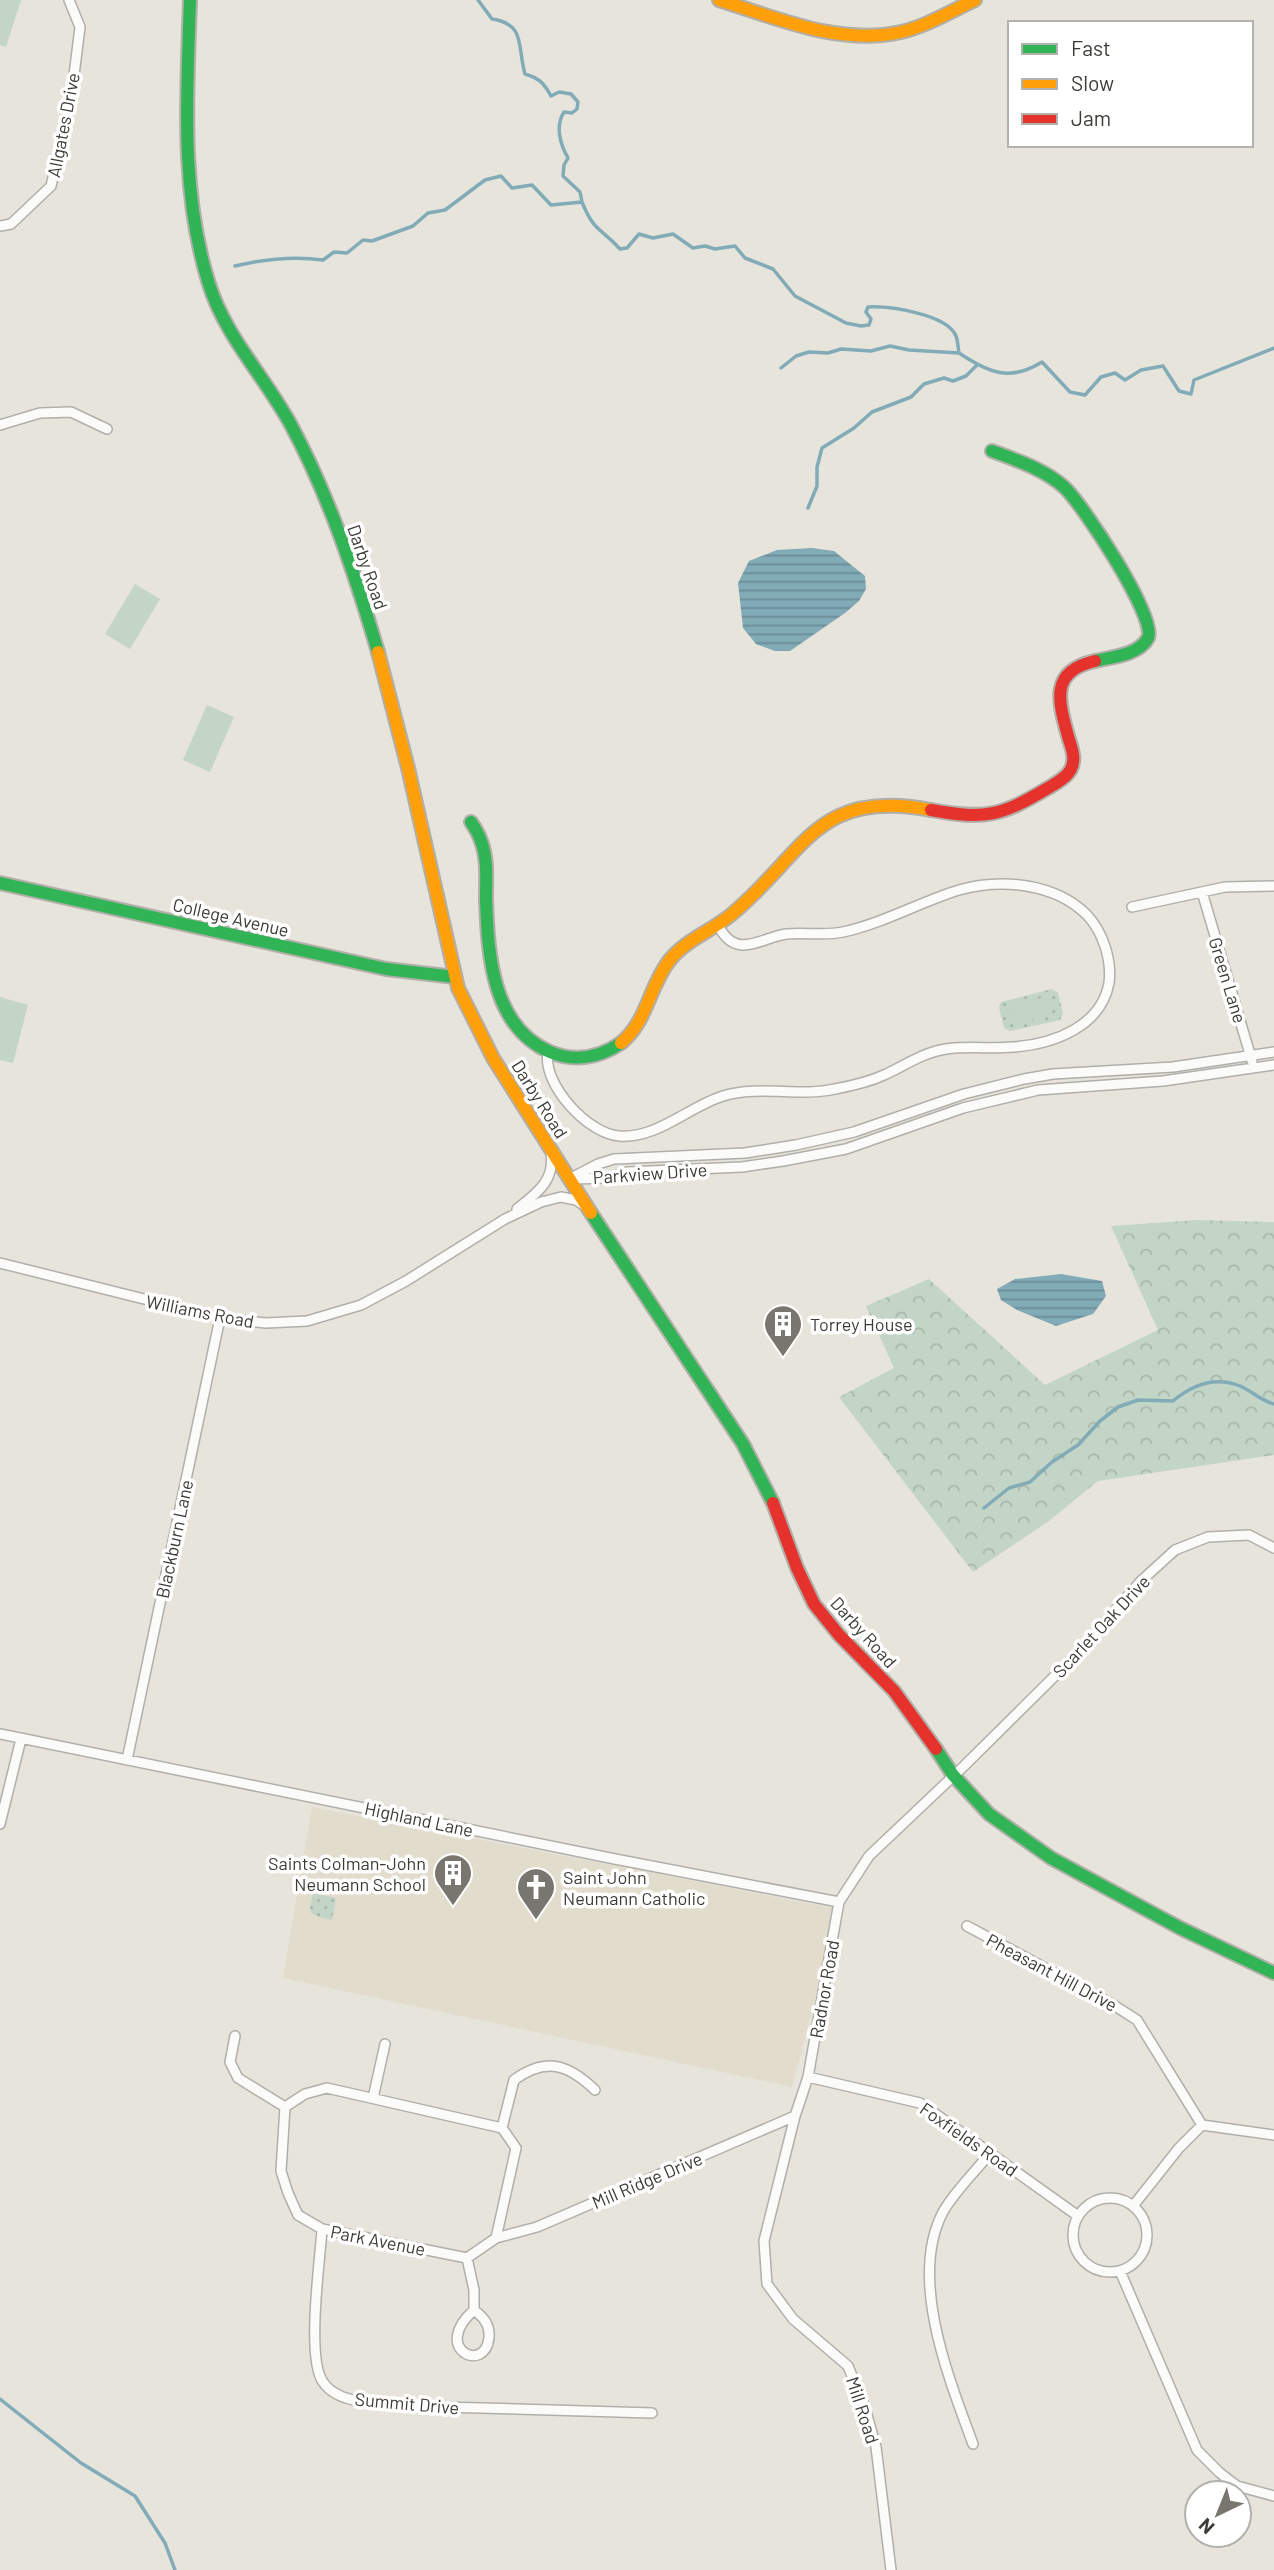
<svg xmlns="http://www.w3.org/2000/svg" width="1274" height="2570" font-family="Barlow,sans-serif">
<style>
.built{fill:#e1dccc}
.forest{fill:url(#forest-crowns)}
.park{fill:url(#park-dots)}
.garden{fill:#c3d5c6}
.water{fill:url(#water-rules)}
.lines{fill:none;stroke-linecap:round;stroke-linejoin:round}
.stream{stroke:#82abb8;stroke-width:3.5}
.street-casing{stroke:#b1afa9;stroke-width:12}
.fast-casing{stroke:#b1afa9;stroke-width:16}
.slow-casing{stroke:#b1afa9;stroke-width:16}
.jam-casing{stroke:#b1afa9;stroke-width:16}
.street{stroke:#fbfbfa;stroke-width:9}
.fast{stroke:#30b455;stroke-width:12}
.slow{stroke:#ff9f0a;stroke-width:12}
.jam{stroke:#e5322d;stroke-width:12}
.labels{text-anchor:middle;dominant-baseline:central;stroke-width:7;stroke-linejoin:round;paint-order:stroke}
.street-label{font-size:18px;fill:#3d3b35;stroke:#fff}
.poi-label{font-size:18px;fill:#3d3b35;stroke:#fff;text-anchor:start}
</style>
<defs>
<pattern id="forest-crowns" width="20" height="18" patternUnits="userSpaceOnUse" patternTransform="scale(1.75)"><rect width="20" height="18" fill="#c3d5c6"/><path d="M2 6a3 3 0 1 1 6 0M12 15a3 3 0 1 1 6 0" fill="none" stroke="#a8b8ab"/></pattern>
<pattern id="park-dots" width="8" height="8" patternUnits="userSpaceOnUse" patternTransform="scale(1.75)"><rect width="8" height="8" fill="#c3d5c6"/><path d="M2 2h.1M6 6h.1" fill="none" stroke="#a8b8ab" stroke-width="1.8" stroke-linecap="round"/></pattern>
<pattern id="water-rules" width="6" height="5" patternUnits="userSpaceOnUse" patternTransform="scale(1.75)"><rect width="6" height="5" fill="#82abb8"/><path d="M0 2.5h6" fill="none" stroke="#6c8c96"/></pattern>
</defs>
<rect width="100%" height="100%" fill="#e7e4dc"/>
<path class="built" d="M312,1807L832,1908L836,1921L792,2087L283,1978Z"/>
<path class="forest" d="M1197,1220L1274,1222V1455L1098,1481L1049,1521L973,1572L839,1397L894,1368L866,1306L929,1279L1045,1385L1158,1330L1111,1226Z"/>
<path class="park" d="M1052,989L1058,993L1063,1014L1060,1020L1010,1031L1004,1028L999,1007L1001,1002Z
M313,1893L336,1898L332,1920L318,1917L311,1913L310,1907Z"/>
<path class="garden" d="M0,0H21L6,47L0,45Z
M135,584L160,599L130,649L105,634Z
M207,705L234,717L210,772L183,760Z
M0,997L28,1005L13,1063L0,1060Z
M1047,997L1051,1015L1013,1024L1009,1005Z"/>
<path class="water" d="M812,548L834,551L865,576L866,589L859,601L845,613L790,651H775L756,644L743,628L738,583L749,561L777,550Z
M1061,1274L1102,1281L1106,1296L1093,1314L1056,1326L1017,1310L1001,1300L997,1289L1015,1279Z"/>
<g class="lines">
<path class="stream" d="M478,0L492,19C526,24 517,46 525,74C539,78 544,83 551,96L559,92L571,94L578,102L577,109L572,113L564,112C555,126 560,144 568,158L564,165L563,176L580,192L582,202
M235,266C264,259 294,256 323,260L334,252L347,253L363,240L372,241L413,226L428,213L445,210L485,180L501,176L512,188L532,185L551,205L582,202C594,232 601,228 620,249L627,248L639,234L653,238L673,234L693,248L705,246L715,249L735,246L745,258L773,269L795,296L846,323L861,326L869,325L871,319L866,312L868,307C889,306 947,314 956,336C958,341 958,348 959,353C989,373 1010,382 1042,362L1070,392L1085,395L1101,377L1115,373L1125,380L1141,370L1163,366L1179,391L1191,394L1194,380L1274,348
M781,368L796,356L809,352L828,353L841,349L871,351L890,346L909,350L959,353
M808,508L817,486V467L822,448L854,428L872,412L911,397L924,384L944,378L953,381L966,376L977,365
M984,1508L1009,1488L1030,1482L1052,1462L1078,1445L1100,1421L1118,1407L1138,1400L1173,1401C1192,1385 1215,1376 1240,1386C1252,1391 1261,1401 1274,1404
M0,2399L81,2463L135,2496L165,2543L175,2570"/>
<defs>
<path id="street" d="M0,226L11,224L51,186L71,99L80,27L69,0
M0,425L40,413L71,412L107,429
M1202,892L1252,1061
M1132,907L1225,887L1274,886
M548,1053C542,1084 588,1134 619,1136C657,1139 688,1107 723,1096C759,1085 799,1097 835,1089C851,1086 869,1082 884,1075C904,1066 924,1052 946,1049C968,1046 991,1049 1014,1047C1053,1044 1101,1027 1109,983C1112,960 1103,932 1087,915C1055,883 1001,878 959,890C920,902 884,923 843,932C825,936 805,932 786,934C760,938 736,961 718,925
M569,1179L598,1164L614,1159L745,1153L796,1145L854,1132L964,1094L1024,1079L1053,1074L1173,1067L1274,1052
M574,1179L606,1178L627,1172L742,1167L783,1161L846,1149L963,1108L1038,1090L1163,1081L1274,1065
M517,1209C537,1193 555,1181 551,1153
M0,1263L220,1318L266,1323L307,1321L361,1305L406,1281L505,1219L541,1202L561,1197L576,1200L585,1206
M0,1734L615,1859L839,1902
M127,1760L220,1318
M0,1824L21,1739
M967,1926L1112,2004L1137,2020L1202,2125
M235,2036L230,2062L238,2078L285,2107
M808,2077L920,2103L1078,2216
M327,2088L502,2128L516,2148L496,2238L467,2258L322,2229L298,2215L288,2193L281,2171L285,2107L305,2094Z
M373,2098L385,2044
M502,2128L514,2080C546,2057 568,2064 595,2090
M1073 2235a37 37 0 1 1 74 0a37 37 0 1 1-74 0Z
M1133,2206L1179,2148L1202,2125L1274,2135
M322,2229C320,2261 306,2358 323,2382C331,2394 346,2399 359,2401C400,2408 441,2407 482,2408C539,2410 595,2411 652,2413
M496,2238L537,2227L795,2116
M467,2258L474,2290V2310C430,2349 486,2375 489,2337C490,2324 483,2317 474,2310
M1120,2271L1197,2450L1220,2473L1237,2486L1274,2496
M973,2444C949,2379 908,2278 943,2212C954,2192 976,2171 990,2153
M891,2570L876,2447L865,2408L848,2366L793,2319L767,2284L764,2241L795,2116L808,2077L839,1902L869,1856L964,1766L1080,1651L1141,1581L1175,1550L1208,1537L1249,1535L1274,1548"/>
<path id="fast" d="M190,0C187,95 180,192 209,284C225,336 265,377 291,425C329,496 355,574 378,652
M992,451C1016,460 1044,469 1064,487C1082,503 1158,619 1148,638C1139,655 1112,657 1095,661
M471,822C475,828 479,834 481,841C488,859 486,880 486,899C488,955 492,1027 550,1052C574,1062 599,1058 621,1043
M0,883L386,969L455,977
M591,1213L743,1444L773,1503
M936,1749L953,1775L989,1814L1051,1858L1180,1928L1274,1973"/>
<path id="slow" d="M719,0C777,18 839,46 901,32C927,26 951,11 975,0
M378,652L408,768L458,988L493,1058L591,1213
M621,1043C647,1022 649,987 669,961C685,940 712,931 732,914C806,852 816,788 931,810"/>
<path id="jam" d="M931,810C986,820 1001,816 1048,788C1058,782 1072,775 1073,762C1075,754 1070,744 1068,736C1058,700 1050,671 1095,661
M773,1503L797,1568L814,1604L839,1635L894,1691L936,1749"/>
</defs>
<use href="#street" class="street-casing"/>
<use href="#fast" class="fast-casing"/>
<use href="#slow" class="slow-casing"/>
<use href="#jam" class="jam-casing"/>
<use href="#street" class="street"/>
<use href="#fast" class="fast"/>
<use href="#slow" class="slow"/>
<use href="#jam" class="jam"/>
</g>
<defs>
<symbol id="building-pin" viewBox="-11 -11 22 30"><path d="M0 17L-7.5 6A9.5 9.5 0 1 1 7.5 6Z" fill="#78766f" stroke="#fff"/><path d="M-4-6H4V6H1V3H-1V6H-4ZM-2.5-4.3h1.7v1.8h-1.7ZM.8-4.3h1.7v1.8H.8ZM-2.5-1h1.7V.8h-1.7ZM.8-1h1.7V.8H.8Z" fill="#fff"/></symbol>
<symbol id="church-pin" viewBox="-11 -11 22 30"><path d="M0 17L-7.5 6A9.5 9.5 0 1 1 7.5 6Z" fill="#78766f" stroke="#fff"/><path d="M-1.2-6h2.4v3.5h3.3v2.4h-3.3V6h-2.4V-.1h-3.3v-2.4h3.3Z" fill="#fff"/></symbol>
</defs>
<g fill-rule="evenodd">
<use href="#building-pin" x="761" y="1302" width="44" height="60"/>
<use href="#building-pin" x="431" y="1851" width="44" height="60"/>
<use href="#church-pin" x="514" y="1865" width="44" height="60"/>
</g>
<g class="labels">
<g class="street-label">
<text transform="translate(63 125) rotate(-79)">Allgates Drive</text>
<text transform="translate(368 567) rotate(71)">Darby Road</text>
<text transform="translate(231 917) rotate(13)">College Avenue</text>
<text transform="translate(1228 980) rotate(73)">Green Lane</text>
<text transform="translate(540 1099) rotate(58)">Darby Road</text>
<text transform="translate(650 1173) rotate(-4)">Parkview Drive</text>
<text transform="translate(200 1311) rotate(11)">Williams Road</text>
<text transform="translate(174 1539) rotate(-78)">Blackburn Lane</text>
<text transform="translate(1101 1626) rotate(-47)">Scarlet Oak Drive</text>
<text transform="translate(864 1632) rotate(48)">Darby Road</text>
<text transform="translate(419 1819) rotate(12)">Highland Lane</text>
<text transform="translate(1052 1972) rotate(28)">Pheasant Hill Drive</text>
<text transform="translate(824 1989) rotate(-80)">Radnor Road</text>
<text transform="translate(969 2139) rotate(35)">Foxfields Road</text>
<text transform="translate(647 2180) rotate(-23)">Mill Ridge Drive</text>
<text transform="translate(378 2240) rotate(11)">Park Avenue</text>
<text transform="translate(407 2403) rotate(5)">Summit Drive</text>
<text transform="translate(863 2410) rotate(72)">Mill Road</text>
</g>
<g class="poi-label">
<text x="810" y="1324">Torrey House</text>
<text x="426" y="1863" text-anchor="end">Saints Colman-John<tspan x="426" dy="21">Neumann School</tspan></text>
<text x="563" y="1877">Saint John<tspan x="563" dy="21">Neumann Catholic</tspan></text>
</g>
</g>
<rect x="1008" y="21" width="245" height="126" fill="#ffffff" stroke="#b1b1ae" stroke-width="2"/>
<rect x="1022" y="44" width="35" height="10" fill="#30b455" stroke="#b1b1ae" stroke-width="2"/>
<text x="1071" y="56" font-size="21" fill="#3d3b35">Fast</text>
<rect x="1022" y="79" width="35" height="10" fill="#ff9f0a" stroke="#b1b1ae" stroke-width="2"/>
<text x="1071" y="91" font-size="21" fill="#3d3b35">Slow</text>
<rect x="1022" y="114" width="35" height="10" fill="#e5322d" stroke="#b1b1ae" stroke-width="2"/>
<text x="1071" y="126" font-size="21" fill="#3d3b35">Jam</text>
<g transform="translate(1218 2514) rotate(223)"><circle r="33" fill="#ffffff" stroke="#b1b1ae" stroke-width="2"/>
<path d="M0-5L12 26L0 18L-12 26Z" fill="#78766f"/>
<text y="-10" font-size="19" font-weight="bold" text-anchor="middle" fill="#3d3b35">N</text>
</g>
</svg>
